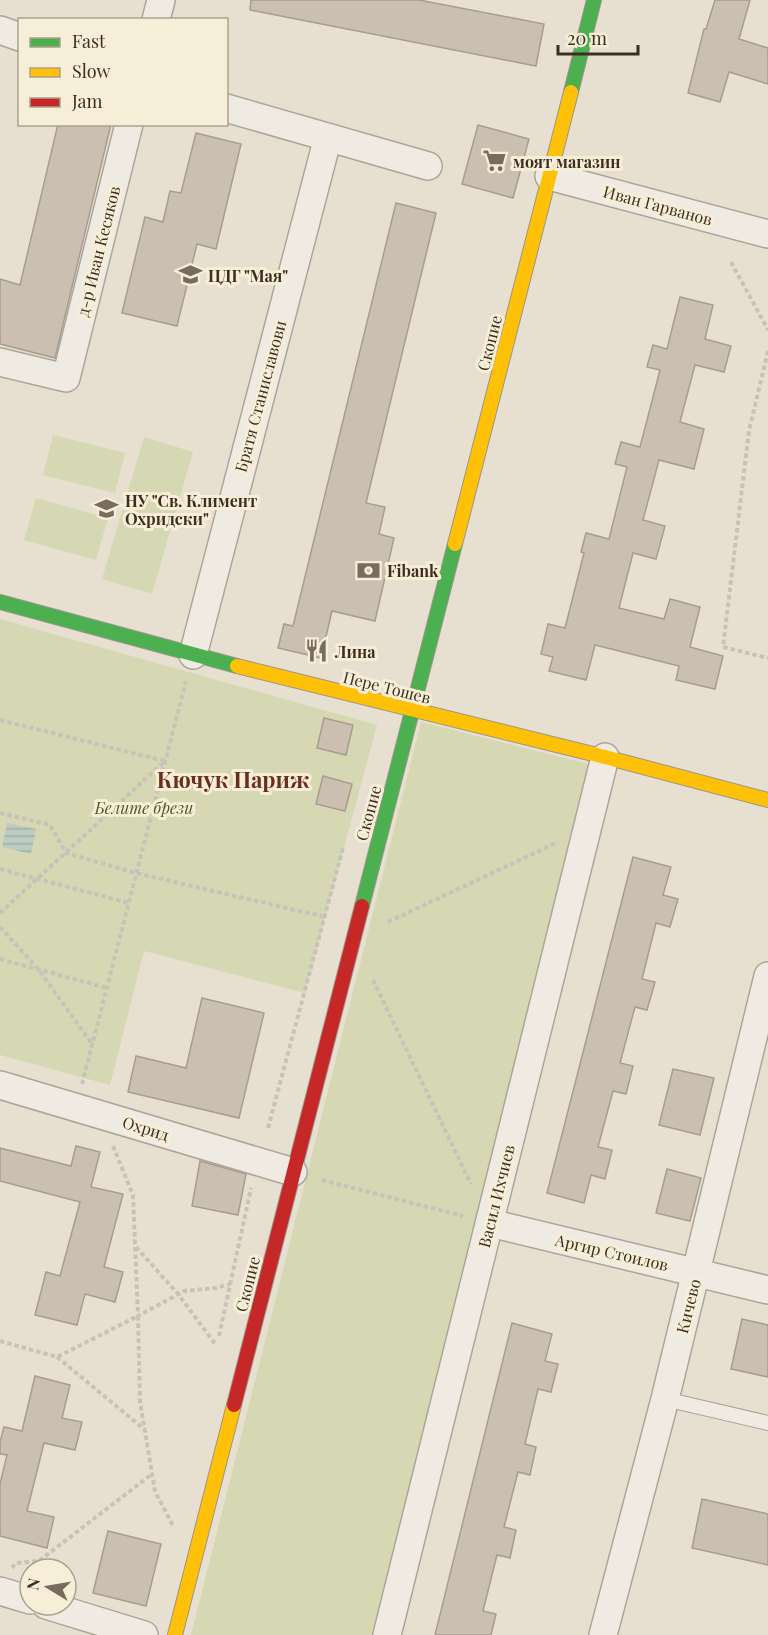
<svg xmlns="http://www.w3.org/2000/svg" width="768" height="1635" font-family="'Playfair Display',serif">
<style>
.park{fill:#d6d7b3}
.water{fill:url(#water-rules)}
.building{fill:#cbbfb2;stroke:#a89c90;stroke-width:1.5}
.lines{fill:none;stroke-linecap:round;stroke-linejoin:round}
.lane-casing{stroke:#ada599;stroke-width:16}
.street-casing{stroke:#ada599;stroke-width:30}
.fast-casing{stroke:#9c958a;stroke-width:16}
.slow-casing{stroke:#9c958a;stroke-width:16}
.jam-casing{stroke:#9c958a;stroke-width:16}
.path{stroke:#c8c2b9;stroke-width:4;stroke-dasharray:4.5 3;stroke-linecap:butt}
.lane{stroke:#efebe3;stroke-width:14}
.street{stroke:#efebe3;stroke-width:27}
.fast{stroke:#4caf50;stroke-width:14}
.slow{stroke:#ffc107;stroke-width:14}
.jam{stroke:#c62828;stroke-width:14}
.labels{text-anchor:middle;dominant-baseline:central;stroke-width:6;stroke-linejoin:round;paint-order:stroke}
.poi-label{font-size:16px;font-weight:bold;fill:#3d2e20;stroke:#f7eed8;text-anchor:start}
.street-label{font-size:16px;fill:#3d2e20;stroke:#f7eed8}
.park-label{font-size:16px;font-style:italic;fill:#4d5a26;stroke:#f7eed8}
.district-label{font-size:22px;font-weight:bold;fill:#6b2e1e;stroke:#f7eed8}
</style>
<defs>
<pattern id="water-rules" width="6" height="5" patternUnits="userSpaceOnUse" patternTransform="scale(1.5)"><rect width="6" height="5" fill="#bcccc2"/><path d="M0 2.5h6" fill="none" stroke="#a2b0a6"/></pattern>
</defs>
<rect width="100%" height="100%" fill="#e7e0d1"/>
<path class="park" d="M53,435L125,453L115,493L43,475Z
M144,437L193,452L152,594L102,579Z
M36,498L108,518L96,560L24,540Z
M0,619L377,725L305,993L144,951L110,1085L0,1055Z
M421,722L589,764L373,1635H191Z"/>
<path class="water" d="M7,823L36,829L31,854L2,847Z"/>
<path class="building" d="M251,0H419L544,24L536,66L250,10Z
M715,0H750L739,39L768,48V84L729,72L720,102L688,93L704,29H706Z
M58,124H111L55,358L0,344V279L20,285Z
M478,125L529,139L513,198L462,184Z
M196,133L241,144L216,249L197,244L177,326L122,313L145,217L163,222L170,191L181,193Z
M396,203L436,213L366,503L385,507L379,534L394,538L375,621L332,611L321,658L278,648L284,624L293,626Z
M680,297L713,305L705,339L731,346L724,372L695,365L680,422L704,429L694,469L659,460L643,520L665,526L656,559L633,553L619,608L664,619L670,599L700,607L690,647L723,656L715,689L676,680L679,666L595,645L586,680L549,671L553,657L541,654L548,624L565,628L584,553L581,552L586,533L609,539L627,467L615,464L621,442L640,447L660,370L647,367L653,345L667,349Z
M324,718L353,725L346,755L317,748Z
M323,776L352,784L345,811L316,804Z
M633,857L671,867L663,895L678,899L670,927L656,923L642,979L655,982L647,1010L635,1007L620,1063L633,1066L626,1094L613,1091L598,1147L612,1150L605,1179L591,1175L584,1203L547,1193Z
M202,998L264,1013L239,1118L128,1092L136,1056L186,1068Z
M673,1069L714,1078L700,1135L659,1125Z
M76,1146L100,1152L91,1187L123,1194L104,1267L123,1272L115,1302L85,1294L77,1325L35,1315L46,1272L60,1276L80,1202L0,1181V1148L71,1166Z
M200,1161L246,1174L238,1215L192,1206Z
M667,1169L701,1178L690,1221L656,1213Z
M742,1319L768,1325V1377L731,1369Z
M512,1323L552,1334L545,1361L558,1364L551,1392L538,1389L525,1444L536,1447L530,1475L518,1472L504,1527L516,1530L510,1558L497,1555L483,1611L496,1614L491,1635H435Z
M35,1376L70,1385L62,1418L82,1422L75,1450L44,1443L27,1511L54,1517L47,1548L0,1536V1484L7,1455L0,1454V1442L4,1427L22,1431Z
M702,1499L768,1514V1565L692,1548Z
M108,1531L161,1544L146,1606L93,1593Z"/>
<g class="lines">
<defs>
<path id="lane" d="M665,1399L768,1423"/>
<path id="street" d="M156,20L161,0
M0,30L20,37
M226,108L428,166
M549,176L768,234
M0,362L66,378L129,124
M193,655L328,137
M0,1085L293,1172
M490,1223L768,1290
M0,1591L30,1600
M46,1605L144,1635
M387,1635L605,757
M603,1635L665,1399L768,976"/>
<path id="fast" d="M571,92L594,0
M0,602L237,666
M362,906L455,544"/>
<path id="slow" d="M455,544L571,92
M237,666L605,757L768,800
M175,1635L234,1405"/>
<path id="jam" d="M234,1405L362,906"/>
</defs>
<use href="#lane" class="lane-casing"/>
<use href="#street" class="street-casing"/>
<use href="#fast" class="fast-casing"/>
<use href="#slow" class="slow-casing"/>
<use href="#jam" class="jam-casing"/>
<path class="path" d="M731,262L768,330
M768,351L749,431L723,647L768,658
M0,720L165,761L0,913
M0,813L50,825L66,853L136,873L325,917
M0,869L129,903
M388,922L558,842
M0,927L39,970L92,1044
M0,959L107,988
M373,980L471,1184
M82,1084L186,681
M268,1128L343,848
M113,1146L133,1195L138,1316L184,1291L216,1288L230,1284
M322,1180L463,1216
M136,1247L178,1294L216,1345
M219,1336L251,1188
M0,1341L57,1357L138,1316L140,1402L155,1491L173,1526
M57,1357L144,1429
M12,1568L16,1563L39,1561L152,1474"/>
<use href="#lane" class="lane"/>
<use href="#street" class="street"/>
<use href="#fast" class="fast"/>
<use href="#slow" class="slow"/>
<use href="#jam" class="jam"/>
</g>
<defs>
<symbol id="supermarket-bare" viewBox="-9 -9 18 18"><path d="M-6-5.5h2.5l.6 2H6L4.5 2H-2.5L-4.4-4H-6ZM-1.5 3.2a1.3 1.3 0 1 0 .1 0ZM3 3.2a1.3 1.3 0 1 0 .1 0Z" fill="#786c5e" stroke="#f7eed8" stroke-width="2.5" paint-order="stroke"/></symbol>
<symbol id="school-bare" viewBox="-9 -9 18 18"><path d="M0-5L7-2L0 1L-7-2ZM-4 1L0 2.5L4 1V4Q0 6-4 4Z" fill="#786c5e" stroke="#f7eed8" stroke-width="2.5" paint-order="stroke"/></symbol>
<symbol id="bank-bare" viewBox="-9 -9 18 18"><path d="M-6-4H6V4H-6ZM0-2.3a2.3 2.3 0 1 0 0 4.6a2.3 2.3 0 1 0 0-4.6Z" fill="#786c5e" stroke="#f7eed8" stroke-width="2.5" paint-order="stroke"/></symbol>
<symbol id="restaurant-bare" viewBox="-9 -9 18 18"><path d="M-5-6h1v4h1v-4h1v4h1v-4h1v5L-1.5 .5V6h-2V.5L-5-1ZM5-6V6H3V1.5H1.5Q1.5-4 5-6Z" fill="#786c5e" stroke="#f7eed8" stroke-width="2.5" paint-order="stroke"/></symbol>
</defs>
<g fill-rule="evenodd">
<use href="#supermarket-bare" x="478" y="144" width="33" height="33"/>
<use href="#school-bare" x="174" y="258" width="33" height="33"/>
<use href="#school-bare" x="90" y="492" width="33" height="33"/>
<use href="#bank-bare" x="352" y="554" width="33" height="33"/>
<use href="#restaurant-bare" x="300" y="634" width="33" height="33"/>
</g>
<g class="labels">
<g class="poi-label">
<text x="513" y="161">моят магазин</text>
<text x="208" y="275">ЦДГ "Мая"</text>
<text x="125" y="500">НУ "Св. Климент<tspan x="125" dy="18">Охридски"</tspan></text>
<text x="387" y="570">Fibank</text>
<text x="335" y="651">Лина</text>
</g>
<g class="street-label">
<text transform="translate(658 205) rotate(15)">Иван Гарванов</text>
<text transform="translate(98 251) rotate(-76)">д-р Иван Кесяков</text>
<text transform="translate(489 343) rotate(-76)">Скопие</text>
<text transform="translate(260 396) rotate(-75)">Братя Станиславови</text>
<text transform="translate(387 687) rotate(14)">Пере Тошев</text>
<text transform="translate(368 813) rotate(-75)">Скопие</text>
<text transform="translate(146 1128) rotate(17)">Охрид</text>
<text transform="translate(496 1196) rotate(-76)">Васил Ихчиев</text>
<text transform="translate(612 1252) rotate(13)">Аргир Стоилов</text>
<text transform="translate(247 1284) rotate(-76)">Скопие</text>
<text transform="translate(688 1306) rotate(-76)">Кичево</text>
</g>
<g class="park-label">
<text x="144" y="807">Белите брези</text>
</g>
<g class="district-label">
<text x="233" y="779">Кючук Париж</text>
</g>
</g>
<rect x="18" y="18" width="210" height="108" fill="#f7eed8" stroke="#ada18e" stroke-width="1.5"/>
<rect x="30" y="38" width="30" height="9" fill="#4caf50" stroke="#ada18e" stroke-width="1.5"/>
<text x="72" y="48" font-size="18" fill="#3d2e20">Fast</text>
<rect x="30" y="68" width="30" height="9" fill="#ffc107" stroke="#ada18e" stroke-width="1.5"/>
<text x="72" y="78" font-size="18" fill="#3d2e20">Slow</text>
<rect x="30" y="98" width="30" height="9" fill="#c62828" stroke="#ada18e" stroke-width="1.5"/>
<text x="72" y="108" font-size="18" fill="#3d2e20">Jam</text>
<g transform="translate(48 1587) rotate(281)"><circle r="28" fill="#f7eed8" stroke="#ada18e" stroke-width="1.5"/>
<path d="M0-4.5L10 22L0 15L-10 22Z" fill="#786c5e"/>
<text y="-9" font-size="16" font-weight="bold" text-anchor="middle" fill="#3d2e20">N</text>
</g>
<path d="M558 45v9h80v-9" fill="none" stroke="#3d2e20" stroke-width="3"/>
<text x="567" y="45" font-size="18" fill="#3d2e20" stroke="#f7eed8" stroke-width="4.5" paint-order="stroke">20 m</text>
</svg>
